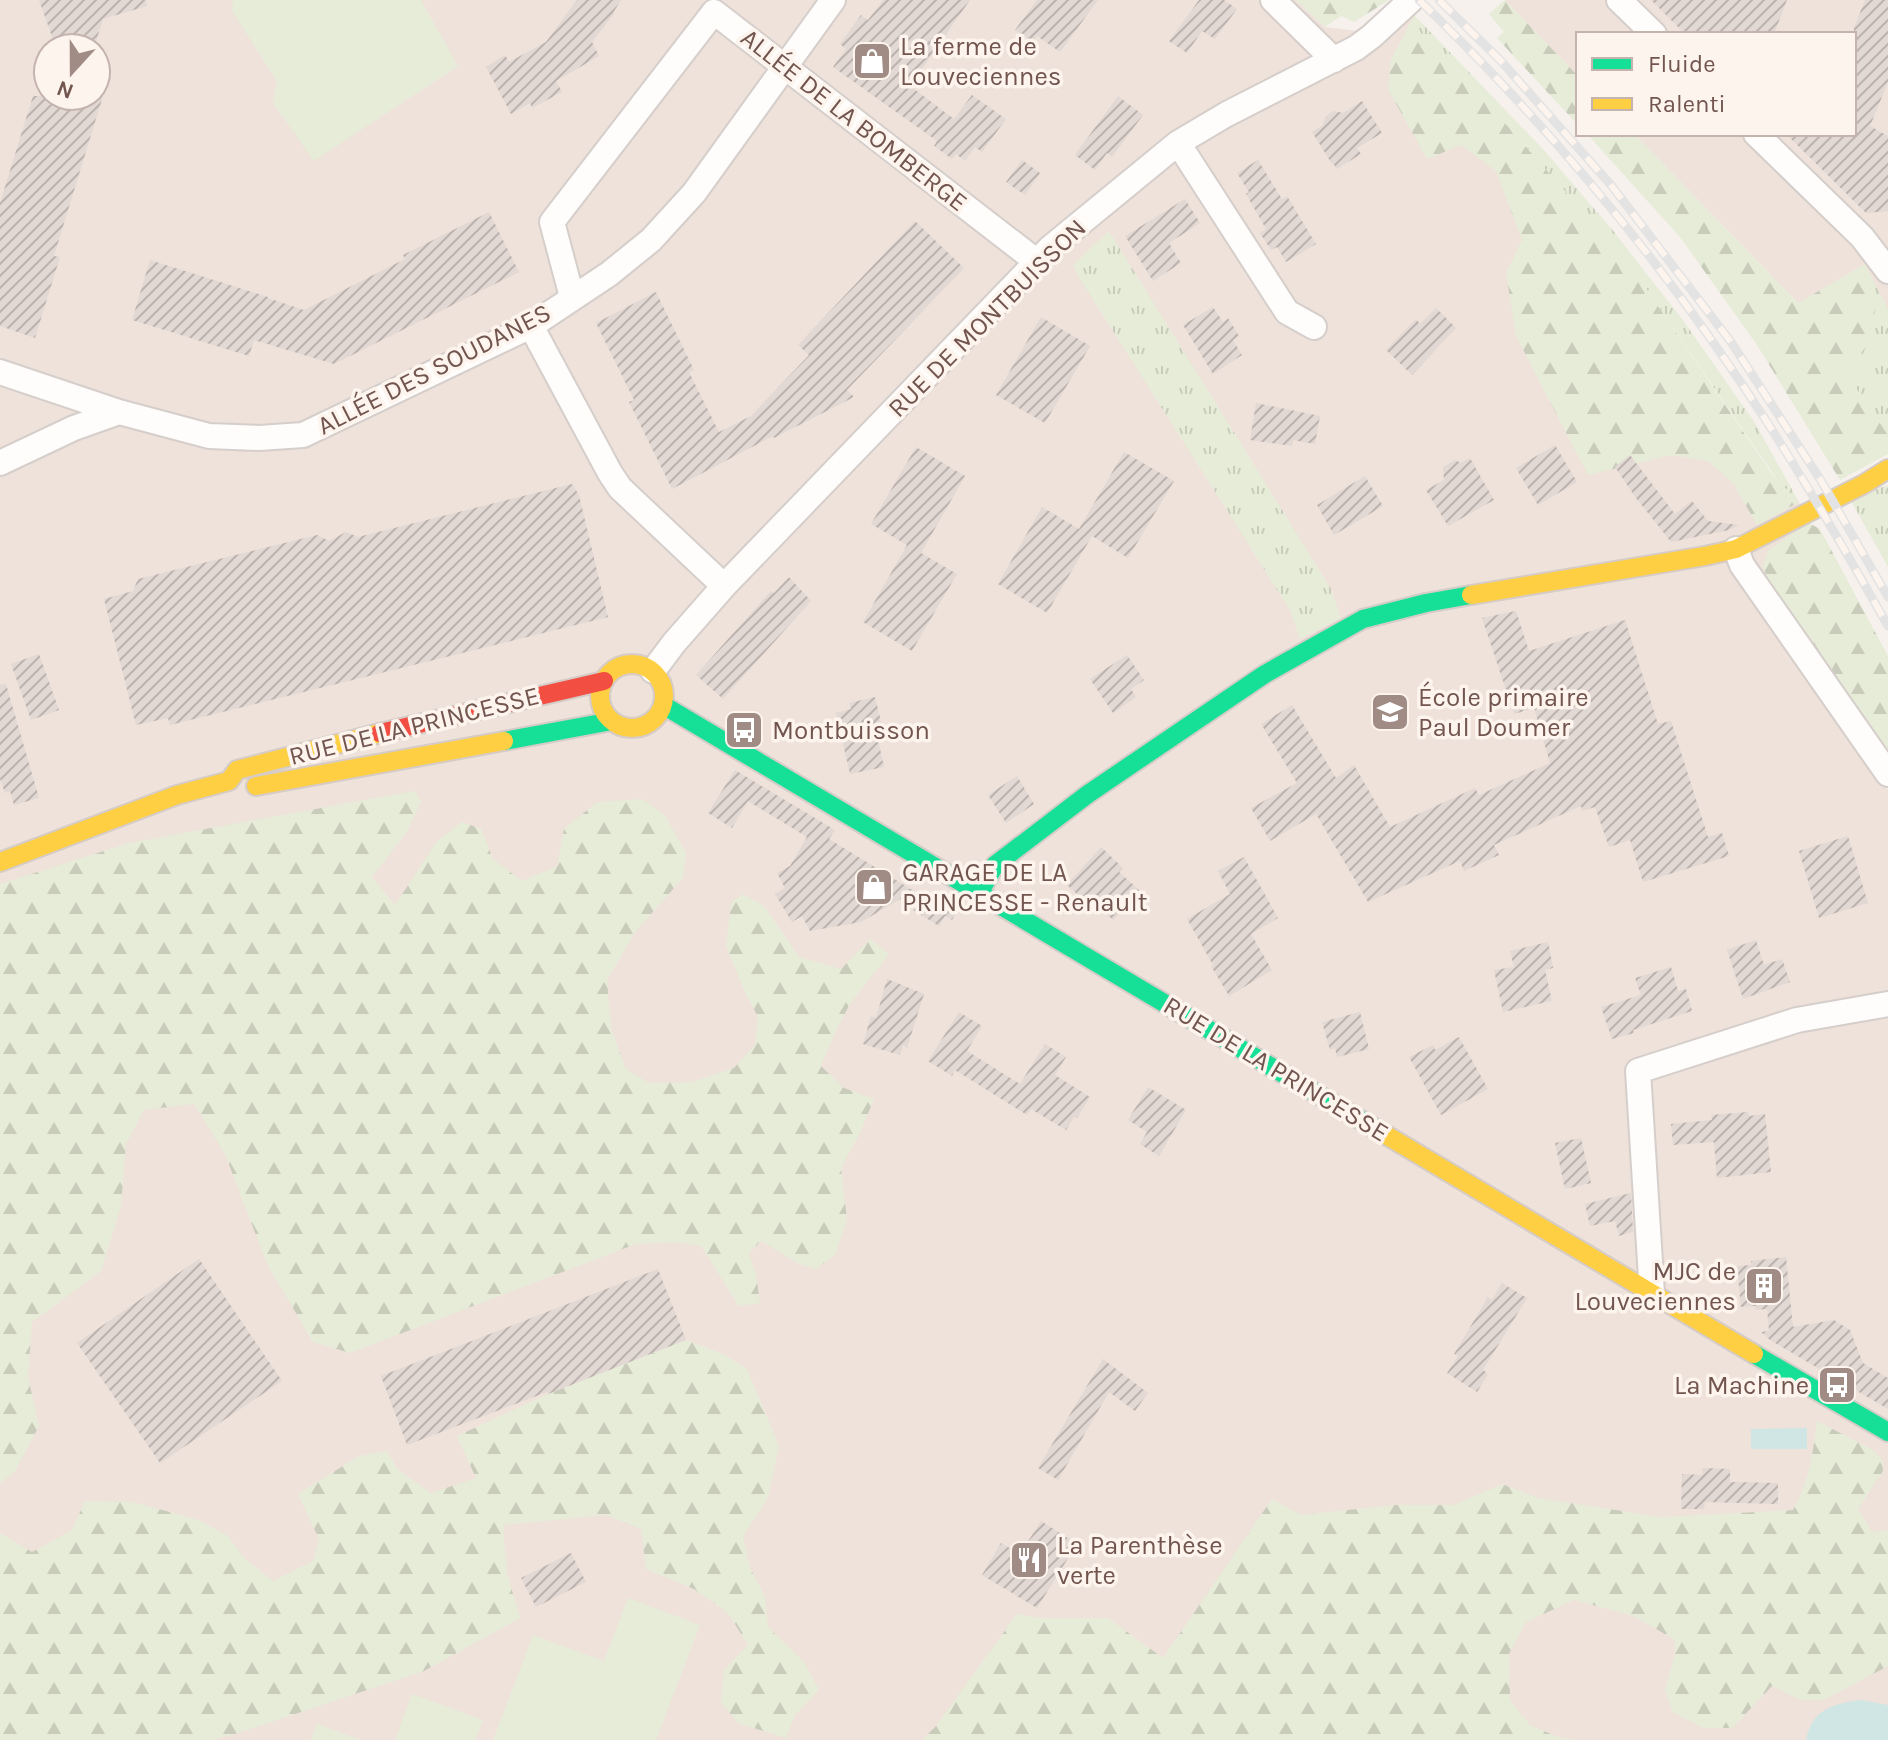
<svg xmlns="http://www.w3.org/2000/svg" width="1888" height="1740" font-family="Karla,sans-serif">
<style>
.residential{fill:#eee2da;fill-rule:evenodd}
.grass{fill:url(#grass-tufts)}
.forest{fill:url(#forest-firs)}
.pitch{fill:#e6ecd8}
.water{fill:#cfe6e4}
.building{fill:url(#building-hatch)}
.lines{fill:none;stroke-linecap:round;stroke-linejoin:round}
.street-casing{stroke:#d5ceca;stroke-width:28}
.fast-casing{stroke:#d5ccc8;stroke-width:22}
.slow-casing{stroke:#d5ccc8;stroke-width:22}
.jam-casing{stroke:#d5ccc8;stroke-width:22}
.street{stroke:#fefdfc;stroke-width:24}
.fast{stroke:#16e098;stroke-width:18}
.slow{stroke:#ffcf43;stroke-width:18}
.jam{stroke:#f24e42;stroke-width:18}
.rail-casing{stroke:#e4e3e4;stroke-width:9}
.rail{stroke:#fdf4ee;stroke-width:6;stroke-dasharray:18;stroke-linecap:butt}
.labels{text-anchor:middle;dominant-baseline:central;stroke-width:7;stroke-linejoin:round;paint-order:stroke}
.poi-label{font-size:26px;fill:#72554e;stroke:#fdf4ee;text-anchor:start}
.street-label{font-size:26px;fill:#72554e;stroke:#fdf4ee}
</style>
<defs>
<pattern id="grass-tufts" width="24" height="20" patternUnits="userSpaceOnUse" patternTransform="scale(2)"><rect width="24" height="20" fill="#e6ecd8"/><path d="M3 7l-1-3M5 7V3M7 7l1-3M15 17l-1-3M17 17v-4M19 17l1-3" fill="none" stroke="#c9ccbb"/></pattern>
<pattern id="forest-firs" width="22" height="20" patternUnits="userSpaceOnUse" patternTransform="scale(2)"><rect width="22" height="20" fill="#e6ecd8"/><path d="M5 1l3.5 6h-7zM16 11l3.5 6h-7z" fill="#c9ccbb"/></pattern>
<pattern id="building-hatch" width="6" height="6" patternUnits="userSpaceOnUse" patternTransform="scale(2)"><rect width="6" height="6" fill="#e2d8d4"/><path d="M-1 1l2-2M0 6l6-6M5 7l2-2" fill="none" stroke="#bcb2ae"/></pattern>
</defs>
<rect width="100%" height="100%" fill="#f6f1ec"/>
<path class="residential" d="M0,0H1296L1325,27L1357,31L1393,0H1399L1414,15L1420,32L1774,477L1799,502L1865,760L1888,790V1740H0ZM48,48H96V96H48Z
M1505,0H1888V435L1799,304L1634,134H1854V34H1578V76Z"/>
<path class="grass" d="M1414,15L1542,148L1614,232L1682,319L1755,423L1799,502L1778,481L1630,265L1481,96L1419,32Z
M1109,231L1331,589L1341,618L1300,639L1290,610L1080,279L1073,265Z
M1865,264L1888,309V435L1847,375L1865,347L1876,308Z
M1888,485V567L1850,499Z"/>
<path class="forest" d="M1296,0H1389L1354,22L1341,16L1325,27Z
M1505,0L1578,76V125L1497,38L1504,32L1489,14Z
M1414,15L1420,32L1481,96L1630,265L1774,477L1799,502L1757,525L1733,483L1708,461L1672,455L1588,475L1516,336L1506,273L1522,240L1496,171L1461,145L1427,159L1388,89L1391,60Z
M1587,134H1634L1798,303L1865,264L1876,308L1865,347L1847,375L1888,435V454L1840,480L1757,345L1680,237Z
M1809,523L1820,529L1888,656V764L1771,591L1763,566L1768,550Z
M414,791L421,801L408,830L372,877L395,905L437,841L462,822L481,829L493,859L522,881L557,866L564,829L597,802L642,799L664,814L686,853L683,878L636,931L607,980L611,1028L626,1069L649,1083L692,1082L734,1068L755,1045L758,1017L744,990L726,946L731,903L743,894L764,906L799,957L841,969L870,939L889,954L850,1004L837,1028L821,1066L844,1088L874,1099L860,1133L841,1168L847,1219L835,1255L816,1269L799,1264L761,1241L749,1253L756,1274L760,1303L739,1306L701,1246L676,1242L636,1244L350,1353L313,1342L267,1264L225,1154L194,1104L144,1110L126,1144L121,1206L101,1271L32,1322L28,1377L39,1426L15,1471L0,1484V884L129,843Z
M686,1340L723,1354L747,1369L779,1446L768,1498L743,1536L750,1568L765,1596L768,1627L804,1662L819,1690L795,1715L786,1738L738,1723L721,1702L724,1670L748,1645L728,1613L694,1589L646,1569L641,1529L606,1515L503,1525L507,1573L520,1618L424,1671L235,1734L212,1740H0V1533L32,1552L72,1530L85,1501L133,1502L199,1520L228,1536L245,1559L273,1581L313,1561L319,1539L298,1494L359,1456L387,1451L398,1470L431,1493L476,1478L457,1436L548,1394Z
M1817,1421L1873,1450L1882,1459L1883,1471L1858,1509L1872,1532L1888,1530V1666L1824,1700H1801L1772,1686L1732,1728H1703L1673,1712L1665,1690L1675,1654V1640L1634,1616L1574,1600L1526,1622L1509,1654L1510,1700L1530,1725L1558,1737L1575,1740H922L936,1726L1017,1614L1039,1618H1108L1163,1658L1272,1499L1301,1515L1394,1505H1454L1502,1484L1538,1498L1661,1517L1793,1510C1809,1482 1813,1453 1817,1421Z"/>
<path class="pitch" d="M231,0H421L458,66L314,161L273,103L277,81L232,11L233,2Z
M628,1598L700,1625L656,1740H493L533,1635L604,1661Z
M412,1694L483,1720L475,1740H395Z
M317,1724L361,1740H311Z"/>
<path class="water" d="M1807,1428V1449H1751V1429Z
M1861,1700L1888,1705V1740H1806C1812,1709 1833,1704 1861,1700Z"/>
<path class="building" d="M39,0H146L147,6L103,19L94,48H56Z
M577,0H621L613,13L614,14L592,42L599,56L556,81L562,92L532,108L530,103L511,114L486,67L505,55L509,62L546,42Z
M883,0H970L910,86L954,119L972,95L1006,119L982,152L975,147L965,161L956,154L952,159L934,146L937,141L833,67L846,49L840,44L861,15L868,20Z
M1037,0H1098L1060,52L1037,36L1033,42L1015,30Z
M1199,0H1224L1237,9L1215,39L1202,31L1187,53L1169,41Z
M1651,0H1787L1774,34H1685Z
M1865,0H1888V82L1870,126L1888,136V211L1866,213L1786,134H1854V28Z
M33,96H103L54,256L60,257L35,338L0,326V203Z
M1118,96L1143,115L1112,157L1107,153L1095,170L1075,155Z
M1362,101L1382,133L1357,148L1361,154L1337,169L1333,163L1332,164L1312,132L1323,125L1325,117L1334,111L1343,113Z
M1022,160L1040,173L1025,195L1006,182Z
M1258,160L1282,199L1287,196L1316,244L1286,262L1277,247L1271,250L1260,233L1266,229L1246,194L1249,192L1237,173Z
M1185,199L1200,223L1169,243L1181,263L1153,281L1125,236Z
M489,212L519,272L334,364L254,340L249,356L132,320L150,260L268,297V298L304,310L405,259L403,255Z
M915,221L964,268L847,390L854,397L774,438L773,436L672,489L629,402L634,400L596,323L656,292L694,370L689,372L719,432L751,416L809,355L798,345Z
M1213,307L1223,322L1228,318L1239,336L1233,340L1242,355L1213,374L1183,325Z
M1436,308L1456,328L1412,375L1386,350L1416,319L1420,324Z
M1041,317L1090,346L1045,423L996,395Z
M1256,403L1320,416L1315,444L1293,440L1292,446L1250,440Z
M1555,445L1577,482L1538,505L1516,468Z
M916,447L965,476L921,553L957,574L912,651L863,622L907,545L871,524Z
M1124,452L1174,481L1128,558L1092,536L1047,613L998,584L1042,507L1079,529Z
M1630,455L1675,514L1692,501L1708,521L1739,525L1729,530L1671,542L1636,498L1615,467Z
M1470,458L1494,500L1448,526L1426,490L1444,480L1443,467L1455,460L1461,463Z
M1365,476L1383,506L1334,535L1317,505Z
M572,484L579,495L608,617L170,725L168,718L136,725L104,599L133,591L138,579L317,535L329,541L346,532L358,537Z
M789,577L811,601L723,699L696,675L771,591L774,593Z
M1516,611L1529,651L1625,620L1658,724L1671,721L1708,837L1722,833L1729,856L1643,882L1630,840L1609,847L1595,807L1582,811L1581,806L1494,845L1499,855L1464,871L1460,861L1368,902L1316,814L1270,841L1251,808L1297,783L1261,724L1292,705L1336,778L1354,765L1390,827L1475,788L1479,795L1550,763L1534,708L1514,714L1482,618Z
M39,654L59,710L31,720L11,664Z
M1127,655L1144,680L1131,689L1136,697L1113,713L1090,679Z
M6,684L39,798L14,805L10,791L5,793L0,779V685Z
M875,697L884,734L877,735L884,767L850,774L836,713L851,709L849,703Z
M735,770L835,830L829,839L914,891L861,922L810,931L802,916L792,922L775,894L785,888L777,873L790,866L807,837L748,801L732,828L708,813Z
M1017,776L1034,804L1006,823L988,795Z
M1848,836L1868,903L1819,918L1799,851Z
M1101,847L1123,868L1119,872L1140,891L1113,920L1092,900L1088,904L1067,885Z
M1244,857L1278,918L1251,934L1272,970L1229,996L1211,966L1213,965L1187,919L1230,894L1218,871Z
M942,894L961,905L952,920L945,916L939,926L913,910Z
M1756,940L1764,965L1782,959L1790,982L1743,999L1727,950Z
M1548,942L1553,968L1545,970L1552,1001L1503,1012L1494,970L1514,967L1510,951Z
M1671,967L1678,991L1686,989L1692,1011L1633,1030L1634,1033L1612,1039L1601,1007L1641,995L1635,978Z
M887,979L924,994L907,1048L903,1045L900,1055L863,1044L871,1016L876,1018Z
M959,1012L982,1026L967,1051L1020,1084L1045,1044L1066,1057L1055,1075L1090,1097L1077,1118L1074,1117L1066,1130L1031,1109L1027,1115L955,1070L952,1076L928,1061Z
M1360,1012L1369,1049L1337,1057L1335,1048L1330,1050L1322,1022Z
M1459,1037L1488,1089L1441,1115L1409,1057L1433,1045L1435,1050Z
M1148,1087L1186,1110L1159,1156L1140,1144L1147,1132L1128,1120Z
M1748,1112L1749,1116L1765,1114L1771,1172L1717,1178L1714,1142L1673,1145L1671,1124L1712,1120L1711,1115Z
M1581,1138L1591,1183L1565,1189L1555,1143Z
M1631,1193L1633,1232L1619,1236L1615,1221L1590,1226L1585,1204Z
M1786,1257L1793,1327L1834,1320L1850,1330L1863,1363L1888,1378V1409L1770,1340L1761,1332L1769,1331L1767,1309L1756,1310L1755,1306L1741,1307L1737,1266L1751,1265V1261Z
M199,1259L282,1381L160,1463L77,1343Z
M658,1269L686,1340L548,1394L547,1392L407,1445L381,1376Z
M1502,1283L1527,1298L1483,1370L1488,1374L1477,1392L1447,1373L1458,1356L1454,1354L1488,1297L1492,1300Z
M1103,1359L1148,1393L1135,1411L1109,1392L1058,1480L1038,1468Z
M1702,1468L1730,1469V1482L1778,1483V1504L1705,1502L1704,1509H1681L1682,1474L1703,1475Z
M1041,1521L1077,1544L1037,1608L982,1575L1001,1543L1020,1554Z
M571,1553L586,1582L536,1607L521,1578Z"/>
<g class="lines">
<defs>
<path id="street" d="M1273,0L1334,60
M1619,0L1654,34
M1756,134L1862,237L1888,271
M1178,143L1287,312L1314,327
M572,297L552,222L714,12L1036,261
M531,326L610,473L620,488L724,586
M0,372L119,412L209,436L259,438L303,435L531,326L609,274L651,240L694,193L833,0
M0,463L74,428L119,412
M1736,549L1742,565L1888,774
M653,671L674,643L724,586L1050,248L1178,143L1227,114L1356,48L1372,36L1411,0
M1652,1294L1638,1071L1797,1020L1888,1004"/>
<path id="fast" d="M663,705L1386,1135
M504,741L612,721
M980,892L995,865L1088,794L1265,674L1363,619L1426,603L1471,595
M1754,1354L1888,1432"/>
<path id="slow" d="M1471,595L1705,556L1736,549L1864,484L1888,469
M600 696a32 32 0 1 1 64 0a32 32 0 1 1-64 0Z
M256,786L504,741
M0,862L177,795L229,781L237,770L380,733
M1386,1135L1754,1354"/>
<path id="jam" d="M380,733L604,681"/>
</defs>
<use href="#street" class="street-casing"/>
<use href="#fast" class="fast-casing"/>
<use href="#slow" class="slow-casing"/>
<use href="#jam" class="jam-casing"/>
<use href="#street" class="street"/>
<use href="#fast" class="fast"/>
<use href="#slow" class="slow"/>
<use href="#jam" class="jam"/>
<defs>
<path id="rail" d="M1419,0C1550,126 1668,269 1767,422C1810,489 1849,557 1888,626
M1439,0L1501,61L1611,185L1731,342L1820,479L1888,597"/>
</defs>
<use href="#rail" class="rail-casing"/>
<use href="#rail" class="rail"/>
</g>
<defs>
<symbol id="shop-square" viewBox="-11 -11 22 22"><rect x="-9" y="-9" width="18" height="18" rx="4" fill="#a08c85" stroke="#fdf4ee"/><path d="M-5-2.5h2.3a2.7 3.5 0 0 1 5.4 0H5L5.5 6h-11ZM-1.5-2.5h3a1.5 2.3 0 0 0-3 0Z" fill="#fff"/></symbol>
<symbol id="school-square" viewBox="-11 -11 22 22"><rect x="-9" y="-9" width="18" height="18" rx="4" fill="#a08c85" stroke="#fdf4ee"/><path d="M0-5L7-2L0 1L-7-2ZM-4 1L0 2.5L4 1V4Q0 6-4 4Z" fill="#fff"/></symbol>
<symbol id="bus-square" viewBox="-11 -11 22 22"><rect x="-9" y="-9" width="18" height="18" rx="4" fill="#a08c85" stroke="#fdf4ee"/><path d="M-5-6H5V4H4V6H2V4H-2V6H-4V4H-5ZM-3.5-4V0h7V-4ZM-3.5 1.2v1.5H-2V1.2ZM2 1.2v1.5H3.5V1.2Z" fill="#fff"/></symbol>
<symbol id="building-square" viewBox="-11 -11 22 22"><rect x="-9" y="-9" width="18" height="18" rx="4" fill="#a08c85" stroke="#fdf4ee"/><path d="M-4-6H4V6H1V3H-1V6H-4ZM-2.5-4.3h1.7v1.8h-1.7ZM.8-4.3h1.7v1.8H.8ZM-2.5-1h1.7V.8h-1.7ZM.8-1h1.7V.8H.8Z" fill="#fff"/></symbol>
<symbol id="restaurant-square" viewBox="-11 -11 22 22"><rect x="-9" y="-9" width="18" height="18" rx="4" fill="#a08c85" stroke="#fdf4ee"/><path d="M-5-6h1v4h1v-4h1v4h1v-4h1v5L-1.5 .5V6h-2V.5L-5-1ZM5-6V6H3V1.5H1.5Q1.5-4 5-6Z" fill="#fff"/></symbol>
</defs>
<g fill-rule="evenodd">
<use href="#shop-square" x="850" y="39" width="44" height="44"/>
<use href="#school-square" x="1368" y="690" width="44" height="44"/>
<use href="#bus-square" x="722" y="708" width="44" height="44"/>
<use href="#shop-square" x="852" y="865" width="44" height="44"/>
<use href="#building-square" x="1742" y="1264" width="44" height="44"/>
<use href="#bus-square" x="1815" y="1363" width="44" height="44"/>
<use href="#restaurant-square" x="1007" y="1538" width="44" height="44"/>
</g>
<g class="labels">
<g class="poi-label">
<text x="900" y="46">La ferme de<tspan x="900" dy="30">Louveciennes</tspan></text>
<text x="1418" y="697">École primaire<tspan x="1418" dy="30">Paul Doumer</tspan></text>
<text x="772" y="730">Montbuisson</text>
<text x="902" y="872">GARAGE DE LA<tspan x="902" dy="30">PRINCESSE - Renault</tspan></text>
<text x="1736" y="1271" text-anchor="end">MJC de<tspan x="1736" dy="30">Louveciennes</tspan></text>
<text x="1809" y="1385" text-anchor="end">La Machine</text>
<text x="1057" y="1545">La Parenthèse<tspan x="1057" dy="30">verte</tspan></text>
</g>
<g class="street-label">
<text transform="translate(854 120) rotate(38)">ALLÉE DE LA BOMBERGE</text>
<text transform="translate(987 318) rotate(-45)">RUE DE MONTBUISSON</text>
<text transform="translate(434 369) rotate(-27)">ALLÉE DES SOUDANES</text>
<text transform="translate(414 726) rotate(-14)">RUE DE LA PRINCESSE</text>
<text transform="translate(1276 1069) rotate(31)">RUE DE LA PRINCESSE</text>
</g>
</g>
<rect x="1576" y="32" width="280" height="104" fill="#fdf4ee" stroke="#c5b4ae" stroke-width="2"/>
<rect x="1592" y="58" width="40" height="12" fill="#16e098" stroke="#c5b4ae" stroke-width="2"/>
<text x="1648" y="72" font-size="24" fill="#72554e">Fluide</text>
<rect x="1592" y="98" width="40" height="12" fill="#ffcf43" stroke="#c5b4ae" stroke-width="2"/>
<text x="1648" y="112" font-size="24" fill="#72554e">Ralenti</text>
<g transform="translate(72 72) rotate(201)"><circle r="38" fill="#fdf4ee" stroke="#c5b4ae" stroke-width="2"/>
<path d="M0-6L14 30L0 20L-14 30Z" fill="#a08c85"/>
<text y="-12" font-size="22" font-weight="bold" text-anchor="middle" fill="#72554e">N</text>
</g>
</svg>
